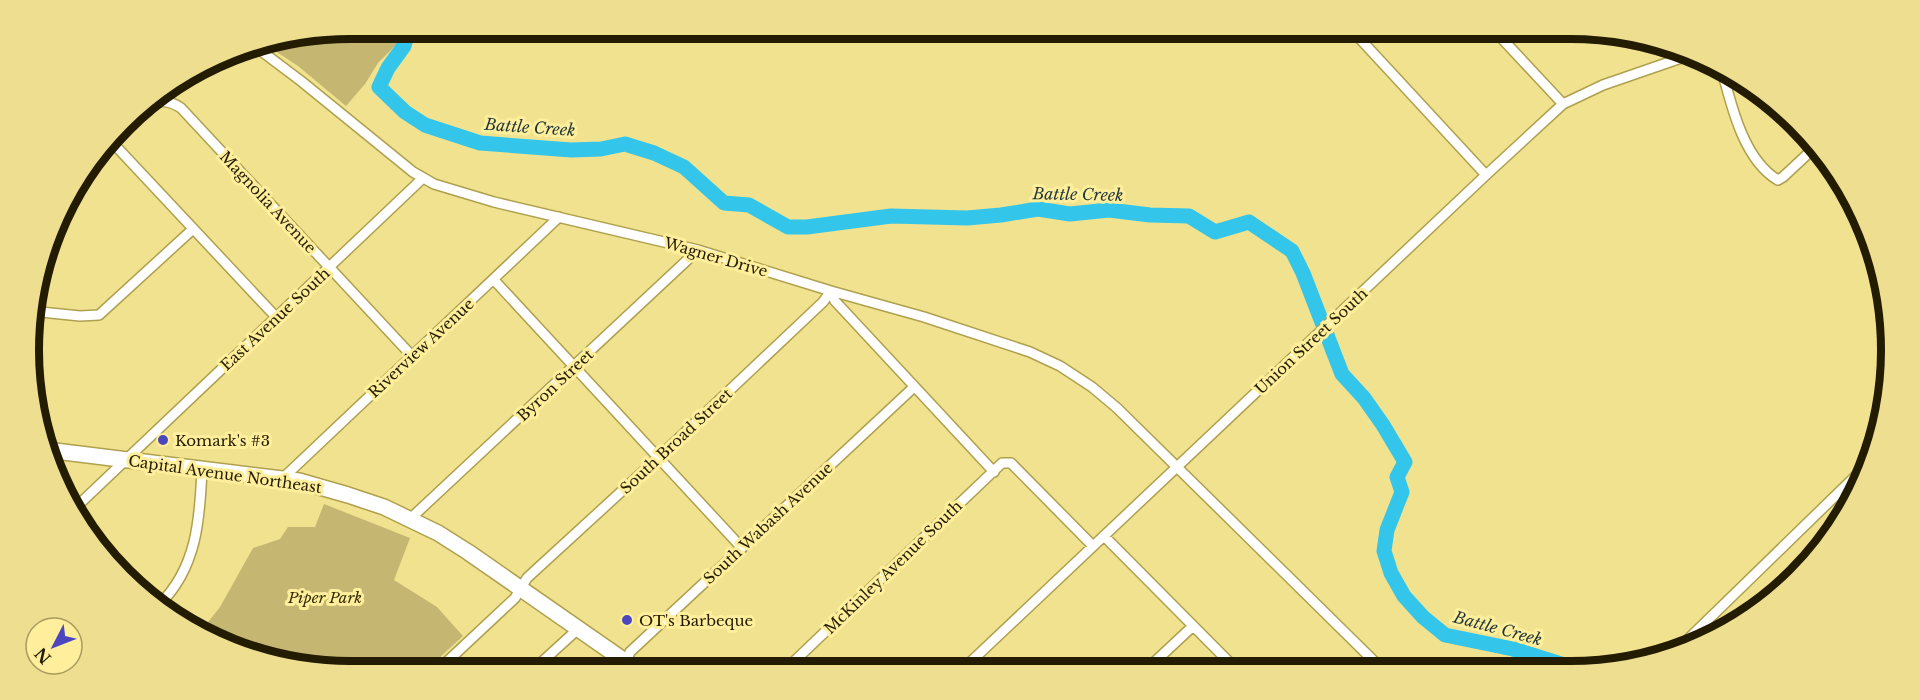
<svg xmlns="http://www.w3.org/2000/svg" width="1920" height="700" font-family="'Libre Baskerville',serif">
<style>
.green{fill:#c5b771}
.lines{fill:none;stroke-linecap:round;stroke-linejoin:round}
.river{stroke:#34c6ea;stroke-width:15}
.minor-casing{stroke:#afa04e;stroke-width:12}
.primary-casing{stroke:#afa04e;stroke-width:18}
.minor{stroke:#fff;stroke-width:9}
.primary{stroke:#fff;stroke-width:15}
.poi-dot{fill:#4c47be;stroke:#ffef9c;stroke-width:2}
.labels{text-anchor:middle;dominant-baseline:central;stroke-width:6;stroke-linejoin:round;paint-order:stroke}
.street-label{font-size:15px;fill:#231c00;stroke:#ffef9c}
.poi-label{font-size:15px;fill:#231c00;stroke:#ffef9c;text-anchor:start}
.park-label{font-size:15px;font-style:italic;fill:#342c00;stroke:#ffef9c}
.water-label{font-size:16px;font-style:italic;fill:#1d343a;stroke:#ffef9c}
.rim{fill:none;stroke:#231c00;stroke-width:8}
</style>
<rect width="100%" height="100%" fill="#f1e28f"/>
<path class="green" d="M350,29H402L403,38L378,63L365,84L346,106L298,66L266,45Z
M324,504L410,538L394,580L437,607L463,636L425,671H350L267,661L201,631L220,607L253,548L280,539L288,527H315Z"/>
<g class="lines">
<path class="river" d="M409,28L404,46L388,68L379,87L405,112L425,125L480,143L571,150L601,149L625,144L654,153L684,167L724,203L749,205L788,227H807L891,216L967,218L1001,215L1038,209L1070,214L1109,210L1150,215L1189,216L1215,232L1249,222L1292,251L1303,273L1342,374L1364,398L1383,425L1405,462L1397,477L1402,492L1387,530L1384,551L1391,573L1404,596L1423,617L1445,635L1513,649L1577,669"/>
<defs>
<path id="minor" d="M1350,28L1486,175
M1492,28L1563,104
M256,47L301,81L413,172L434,184L494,202L698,250L831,291L924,317L1030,352L1060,366L1092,387L1117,408L1382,669
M1723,74C1732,109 1745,161 1778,180L1783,177L1813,149
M114,139L152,104C163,99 172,102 181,108L412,356
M112,142L276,317
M494,280L742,548
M831,291L835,301L994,472
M31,311L80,316L99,315L193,229
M282,479L559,217
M74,509L423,178
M410,519L698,250
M1104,536L1237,670
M159,605C197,568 200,519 202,468
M1679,648L1868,464
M1356,669L1369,656
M962,670L1486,175L1563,104L1603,85L1687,56
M1146,670L1193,626
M437,671L515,598L527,578L659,457L823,302L831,291
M532,671L578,629
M623,671L630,652L914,387
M784,671L1002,463H1011L1093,546"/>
<path id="primary" d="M47,450L299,481L348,495L384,507L438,533L468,552L639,671"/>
</defs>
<use href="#minor" class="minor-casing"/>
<use href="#primary" class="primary-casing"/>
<use href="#minor" class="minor"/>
<use href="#primary" class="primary"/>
</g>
<g class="poi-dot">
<circle cx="163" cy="440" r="6"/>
<circle cx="627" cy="620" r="6"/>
</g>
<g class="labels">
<g class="street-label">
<text transform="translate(268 202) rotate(47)">Magnolia Avenue</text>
<text transform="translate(716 257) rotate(16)">Wagner Drive</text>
<text transform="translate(275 319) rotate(-43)">East Avenue South</text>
<text transform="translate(1311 341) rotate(-43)">Union Street South</text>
<text transform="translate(421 348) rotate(-43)">Riverview Avenue</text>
<text transform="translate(555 385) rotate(-43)">Byron Street</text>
<text transform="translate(676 441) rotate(-43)">South Broad Street</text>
<text transform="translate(225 474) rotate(8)">Capital Avenue Northeast</text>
<text transform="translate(768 523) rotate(-43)">South Wabash Avenue</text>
<text transform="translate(893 567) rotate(-44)">McKinley Avenue South</text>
</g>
<g class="poi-label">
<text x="175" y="440">Komark's #3</text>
<text x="639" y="620">OT's Barbeque</text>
</g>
<g class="park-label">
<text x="325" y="597">Piper Park</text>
</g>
<g class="water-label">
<text transform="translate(530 127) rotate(4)">Battle Creek</text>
<text transform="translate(1078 194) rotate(1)">Battle Creek</text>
<text transform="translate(1498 628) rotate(15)">Battle Creek</text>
</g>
</g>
<path d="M0 0H1920V700H0ZM350 39H1570A311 311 0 0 1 1881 350V350A311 311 0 0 1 1570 661H350A311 311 0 0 1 39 350V350A311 311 0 0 1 350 39Z" fill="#edde90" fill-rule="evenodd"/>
<path class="rim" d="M350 39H1570A311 311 0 0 1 1881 350V350A311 311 0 0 1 1570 661H350A311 311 0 0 1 39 350V350A311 311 0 0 1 350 39Z"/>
<g transform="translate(54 646) rotate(228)"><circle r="28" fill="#ffef9c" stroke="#a79b5e" stroke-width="1.5"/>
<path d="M0-4.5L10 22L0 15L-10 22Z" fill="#4c47be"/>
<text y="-9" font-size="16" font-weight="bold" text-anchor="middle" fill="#231c00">N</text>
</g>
</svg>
